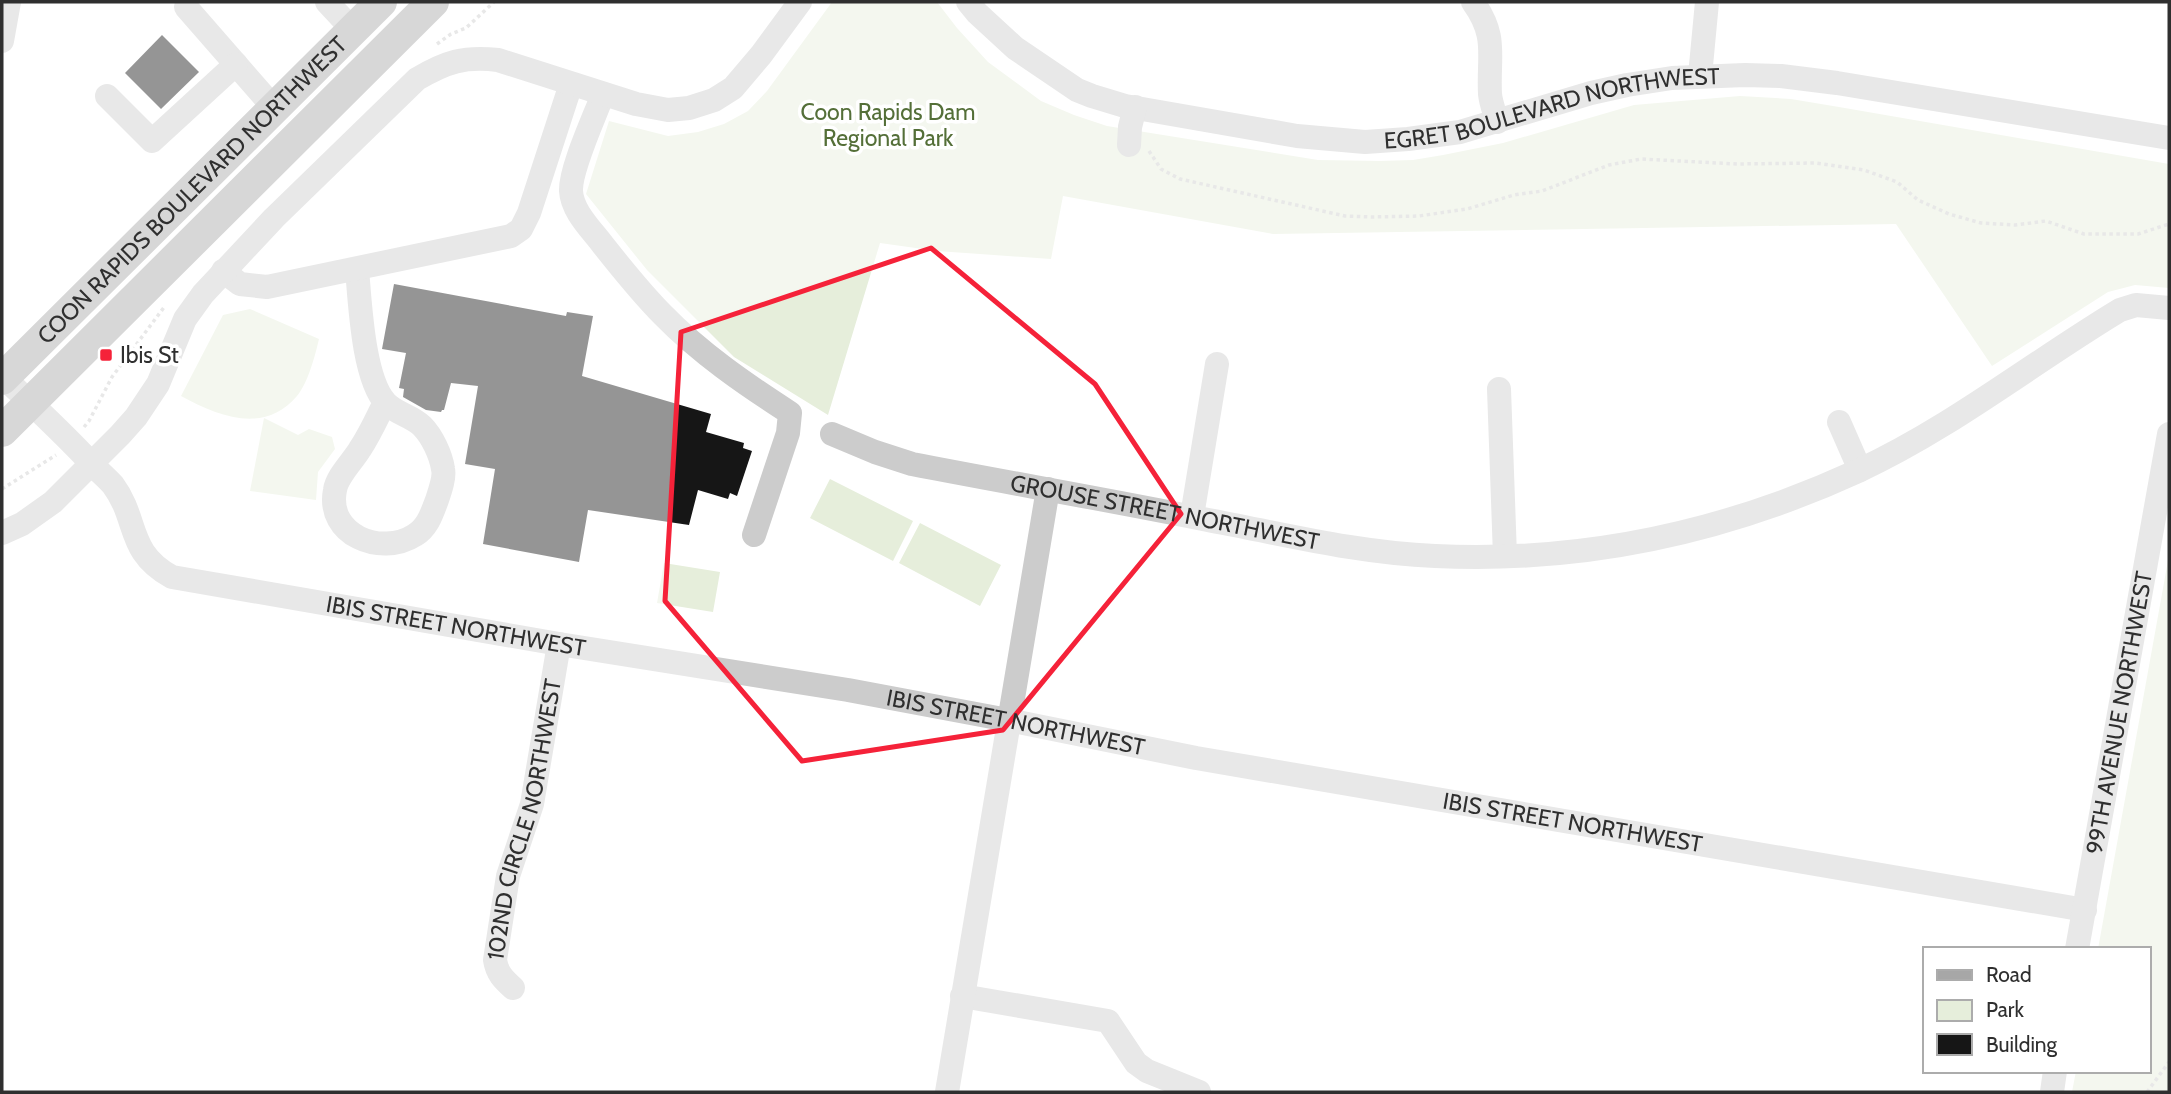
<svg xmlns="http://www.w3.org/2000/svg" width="2171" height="1094" font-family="Cabin,sans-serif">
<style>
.green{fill:#e6eedb}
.building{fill:#161616}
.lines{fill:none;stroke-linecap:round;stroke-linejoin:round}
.path{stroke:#ccc;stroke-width:3.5;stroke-dasharray:3.5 3.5;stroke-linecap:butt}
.minor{stroke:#ccc;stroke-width:24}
.major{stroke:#a7a7a7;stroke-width:32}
.marked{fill:none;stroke:#f52239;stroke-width:5;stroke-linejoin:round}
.poi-dot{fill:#f52239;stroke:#fff;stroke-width:2.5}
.labels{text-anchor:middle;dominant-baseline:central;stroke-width:7;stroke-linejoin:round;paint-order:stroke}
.street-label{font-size:23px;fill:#2f2f2f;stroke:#fff}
.park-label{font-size:23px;fill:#546f38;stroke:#fff}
.poi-label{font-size:23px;fill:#2f2f2f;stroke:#fff;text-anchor:start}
</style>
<rect width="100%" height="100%" fill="#fff"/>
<path class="green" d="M832,2H937L957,28L988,62L1041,101L1074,115L1107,126L1318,160L1380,161L1413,160L1443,155L1503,143L1634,105L1740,96L1791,99L1839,107L2169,164V288L2135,285L2108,292L1992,366L1896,224L1273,234L1063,196L1051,259L937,251L880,243L828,415L734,357L647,270L586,194L609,121L668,136L698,132L724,124L748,111L767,91Z
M250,309L319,339C315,356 308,383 297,396C264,435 218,416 181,396L223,315Z
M264,418L298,435L309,429L332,437L335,449L318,472L316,500L250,491Z
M830,479L913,521L893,561L810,518Z
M920,523L1001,565L980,606L899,563Z
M2169,555V1092H2072L2076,1071H2148V949H2098Z
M664,563L720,572L713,612L657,603Z"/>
<path class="building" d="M162,35L199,72L161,109L125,73Z
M394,284L566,316L567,312L593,316L582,376L711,414L706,432L744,443L743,448L752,451L737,496L730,493L728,499L698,490L689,525L588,510L579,562L483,544L495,469L465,464L478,386L451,383L444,410H442L441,412L426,410L403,397L404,389L399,388L406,353L382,349Z"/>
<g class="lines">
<path class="path" d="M437,44L451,34L466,28L494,2
M1149,151L1161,169L1180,179L1345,216L1371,217L1419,216L1467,209L1514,195L1542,191L1609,165L1641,159L1737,164L1816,163L1864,170L1897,182L1918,200L1949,214L1981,223L2015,225L2046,221L2084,234H2138L2169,224
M84,427L89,421L112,377L165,306
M2,489L56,455
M2147,1092L2169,1062"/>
<g class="minor">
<path d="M327,2L353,30"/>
<path id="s1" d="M968,2L977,13L1015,48L1077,90L1092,96L1125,106L1297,136L1365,142L1408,139L1460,132L1591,93L1627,85L1672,78L1745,75L1781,76L1837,83L2169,138"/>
<path d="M1473,2C1498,37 1488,55 1490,94C1491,104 1495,113 1497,122"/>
<path d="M186,7L274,108"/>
<path d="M2,41L9,2"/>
<path d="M1700,76L1707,2"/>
<path d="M603,94C595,116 570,169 571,191C572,211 591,229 603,245C622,269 641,293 663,315C700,353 745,384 790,413L788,433L754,535"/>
<path d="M107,96L152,141L236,64"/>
<path d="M1129,145L1130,127L1135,107"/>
<path d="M357,269C360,302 363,379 386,403C395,413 412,416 422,426C432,436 441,455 443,469C445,477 440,491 437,500C432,513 428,527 415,535C381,557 326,535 335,490C337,476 353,461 360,449C370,434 377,418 385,402"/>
<path d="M223,271L240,284L267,287L511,236L521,229L529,213L571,84"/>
<path id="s2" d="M2,376C32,404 62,432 90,462C97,470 106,477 113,485C139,520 126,552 172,577L559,644L848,690L1008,720L1196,758L2085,910"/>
<path d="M1499,389L1505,556"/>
<path d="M1839,422L1860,470"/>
<path id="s3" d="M832,434L875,452L912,464C1010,483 1109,500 1208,520C1283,534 1358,553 1435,556C1584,563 1723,533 1858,471C1951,428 2032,363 2120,310L2136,305L2169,308"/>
<path d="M1192,516L1217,364"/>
<path d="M2,533L22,524L53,502L120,435L136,417L158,384L185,319L203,294L274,218L417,79C446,62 464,56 498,60L636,104L668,110L689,108L714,100L733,88L761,55L800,2"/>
<path id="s4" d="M2077,949L2169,434"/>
<path id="s5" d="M513,988C503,979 497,973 495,960L508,876L532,804L559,644"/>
<path d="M962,996L1108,1021L1136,1063L1147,1071L1199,1092"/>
<path d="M947,1092L1048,489"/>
<path d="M2052,1092L2055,1071"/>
</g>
<g class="major">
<path id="s6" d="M2,379L381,2"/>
<path d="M2,431L433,2"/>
</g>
</g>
<path d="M0 0H2171V1094H0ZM931,248L1095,384L1181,514L1003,730L802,761L665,601L681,332Z" fill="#fff" fill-opacity=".55" fill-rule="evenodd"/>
<path class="marked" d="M931,248L1095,384L1181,514L1003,730L802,761L665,601L681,332Z"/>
<rect class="poi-dot" x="99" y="348" width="14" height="14" rx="3.5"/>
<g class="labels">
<g class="street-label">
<text stroke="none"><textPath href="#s1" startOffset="625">EGRET BOULEVARD NORTHWEST</textPath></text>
<text stroke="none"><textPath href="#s6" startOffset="268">COON RAPIDS BOULEVARD NORTHWEST</textPath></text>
<text stroke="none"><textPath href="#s3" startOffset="343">GROUSE STREET NORTHWEST</textPath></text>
<text stroke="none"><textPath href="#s2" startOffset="556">IBIS STREET NORTHWEST</textPath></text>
<text stroke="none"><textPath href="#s4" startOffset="240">99TH AVENUE NORTHWEST</textPath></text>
<text stroke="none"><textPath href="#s2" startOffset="1124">IBIS STREET NORTHWEST</textPath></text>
<text stroke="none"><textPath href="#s5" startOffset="178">102ND CIRCLE NORTHWEST</textPath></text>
<text stroke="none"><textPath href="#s2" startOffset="1690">IBIS STREET NORTHWEST</textPath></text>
</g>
<g class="park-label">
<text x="888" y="112">Coon Rapids Dam<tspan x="888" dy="26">Regional Park</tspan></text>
</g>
<g class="poi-label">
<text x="120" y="355">Ibis St</text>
</g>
</g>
<rect width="2171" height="1094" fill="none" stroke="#2f2f2f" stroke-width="7"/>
<rect x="1923" y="947" width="228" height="126" fill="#ffffff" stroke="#acacac" stroke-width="2"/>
<rect x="1937" y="970" width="35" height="10" fill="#a7a7a7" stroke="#acacac" stroke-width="2"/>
<text x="1986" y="982" font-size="21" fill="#2f2f2f">Road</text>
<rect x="1937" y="1000" width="35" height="21" fill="#e6eedb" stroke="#acacac" stroke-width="2"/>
<text x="1986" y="1017" font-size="21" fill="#2f2f2f">Park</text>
<rect x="1937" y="1034" width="35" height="21" fill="#161616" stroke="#acacac" stroke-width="2"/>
<text x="1986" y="1052" font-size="21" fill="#2f2f2f">Building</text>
</svg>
